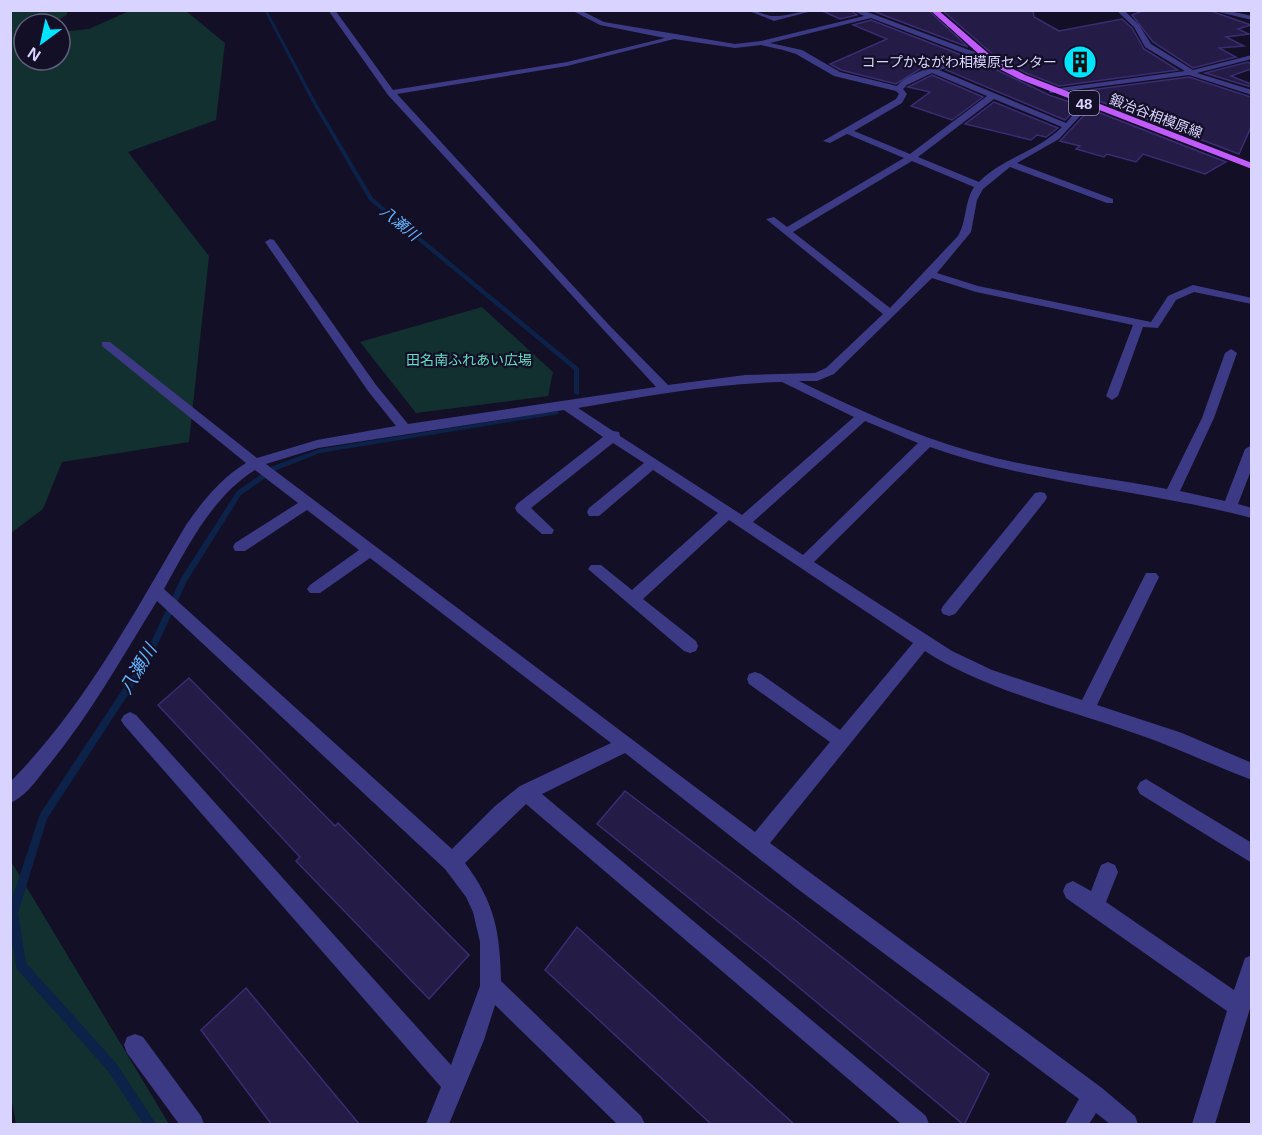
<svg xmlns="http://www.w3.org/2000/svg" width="1262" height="1135" font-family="Helvetica,'Noto Sans JP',sans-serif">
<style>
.green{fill:#12302f}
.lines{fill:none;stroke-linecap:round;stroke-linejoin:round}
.stream{fill:#0c2248;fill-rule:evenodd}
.building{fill:#241b47;stroke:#3b2d73;stroke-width:1.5}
.minor{fill:#3d3a85;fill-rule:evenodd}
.major{fill:#c25bff;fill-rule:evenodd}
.labels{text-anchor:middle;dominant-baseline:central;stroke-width:4.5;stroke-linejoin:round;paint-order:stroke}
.far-poi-label{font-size:14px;fill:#d9d4ff;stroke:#130f26;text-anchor:end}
.far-street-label{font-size:14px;fill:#d9d4ff;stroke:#130f26}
.far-park-label{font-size:14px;fill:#5fe0c0;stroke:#130f26}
.shield{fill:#130f26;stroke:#9e99be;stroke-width:1.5}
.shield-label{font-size:15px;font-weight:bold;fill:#d9d4ff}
.far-water-label{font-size:15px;font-style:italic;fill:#62b6ff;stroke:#130f26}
.water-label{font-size:18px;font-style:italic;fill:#62b6ff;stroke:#130f26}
</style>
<rect width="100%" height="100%" fill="#130f26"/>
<path class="green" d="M11,11H67V15L50,24H24L22,34L24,35V60H60V32L89,29L129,11H186L225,43L216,120L128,152L209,256L189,442L62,462L43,509L11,533Z
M482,307L553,372L548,396L416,413L360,342Z
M10,863H12L169,1124H16L10,1091Z"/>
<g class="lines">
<path class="stream" d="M264,10H267L316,102L373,198L579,368V394L577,395L574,393V370L369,200L312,102Z
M557,411L559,412V414L320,453L277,470L241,495L187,581L150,661L47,819L18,913L26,963L116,1063L156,1124H143L108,1071L17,969L16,965L10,930V905L40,814L144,657L181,578L237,491L273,466L319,449Z"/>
</g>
<path class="building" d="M820,10H850L857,15L840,19Z
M870,10H928L968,47Z
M942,10H1033L1034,17L1059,31L1122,19L1132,28L1144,49L1178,70L1059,86L1026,73L997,58Z
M1145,10H1208L1251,25L1238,29L1249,34L1226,37L1244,46L1219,48L1236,57L1193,68L1153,42L1132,15Z
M871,20L964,56L920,69L896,84L841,70L830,64L887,39L853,25Z
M978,61L1049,95L1079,105L1065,120L946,70Z
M1248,62L1251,64V69L1231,76L1251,84V87L1205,73Z
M932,75L983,97L952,120L911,106L930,92L908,87Z
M1189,77L1251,97V127L1239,154L1075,92Z
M994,102L1058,128L1046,137L1037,135L1031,140L965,124Z
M1090,109L1226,162L1205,174L1143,154L1136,162L1107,154L1104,157L1076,149L1080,146L1060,141Z
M189,678L335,826L338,823L469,955L429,999L296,861L300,857L158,705Z
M625,791L795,920L989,1074L964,1125L766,960L597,824Z
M577,927L795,1125H712L545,970Z
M246,988L360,1125H272L201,1030Z"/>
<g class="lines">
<path class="minor" d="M328,10H335L393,90L567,62L665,38L600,25L571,10H580L604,22L735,44L761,41L864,16L852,10H862L996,60L993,64L978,59L939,70L1066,123L1084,102L1091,104L1059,139L1017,163L1113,199V203H1107L1010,167L983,189L977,200L971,232L937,273L978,286L1151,322L1168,296L1193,285L1252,298V304L1194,292L1176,300L1158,328L1143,327L1118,396L1112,400L1106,396L1133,325L976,292L932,278L834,374L817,381H799C856,409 913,435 973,452C1037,470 1102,477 1167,489L1202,418L1225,353L1231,349L1237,353L1214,418L1180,491L1225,501L1245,449L1252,445V468L1238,504L1252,508V518C1145,490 1034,484 930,447L814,562L952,651L992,670L1082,700L1146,573H1156L1159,577L1097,705L1182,733L1252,763V780C1210,764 1171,745 1128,731C1065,709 981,688 925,651L770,843L1102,1088L1135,1116L1138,1124H1110L1096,1113L1089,1124H1065L1079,1099L799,890L625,753L542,794L926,1116L929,1124H901L526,804L465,863C495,903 500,932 501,981L641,1116L645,1124H617L495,1005L484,1040L449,1124H426L441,1087L124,725L121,720L124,715L130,712L136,715L451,1065L480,986V942L473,912L466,897L445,869L157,601C121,659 88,719 43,772C35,783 23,798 10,803V782C83,709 134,613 186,525C202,502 221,478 246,463L102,346V342H110L257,458L317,440L396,426L368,391L265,242L270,239L274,240L376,385L408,424L656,387L388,95ZM871,18L971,56C950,62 911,70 897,86L840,72L802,50L770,43ZM674,39L735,48L761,45L783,50L796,54L834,76L896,91L899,94L896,99L823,141L830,143L847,134L904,158L787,227L774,217L766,219L883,314L826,368L815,373L745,375L668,385L609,325L397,94L567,66ZM932,73L987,96L910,154L854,131L902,103L907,94L903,89L907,85ZM994,99L1062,127C1038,151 1003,158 979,182L918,157ZM912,161L974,187C964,202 967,221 958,236L890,308L793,232ZM782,382L854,417L742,515L620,436L619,432L613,431L578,408C646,396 713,384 782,382ZM564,410L603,437L517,504L515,508L517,512L542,534H552L554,530L531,508L613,443L644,463L589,508L587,512L589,516H599L653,470L718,513L632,590L601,565H591L588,569L684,651L690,653L696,651L698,646L696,641L643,599L729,520L913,643L840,730L761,674L755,672L749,674L747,679L749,684L830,742L755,832L266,464L318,448ZM865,421L918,443L803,555L753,522ZM255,470L298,503L235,543L233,547L235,551H245L307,510L359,550L310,585L307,589L310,593H320L370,558L611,743L520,786L495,806L452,849L164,589C188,546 212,497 255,470Z
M747,10C757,10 767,17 776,16C790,16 802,10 816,10L774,21Z
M1116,10H1124L1139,25L1151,44L1193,70L1252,55V59L1197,73L1252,90V95L1189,75L1050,93L1049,91L1053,89L1185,71L1145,47L1134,27Z
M1210,10H1225L1252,16V20Z
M1040,492L1045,493L1047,497L1045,501L955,614L949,616L943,614L941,610L943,606L1035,493Z
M1146,779L1252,843V863L1140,794L1137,788L1140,782Z
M1108,862L1115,865L1118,872L1106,902L1234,990L1245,958L1252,955V1002L1215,1124H1192L1227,1011L1066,898L1063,891L1066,884L1073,881L1091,891L1101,865Z
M135,1034L143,1037L201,1116L204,1124H179L127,1053L124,1045L127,1037Z"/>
<path class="major" d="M930,10H938L996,60L1025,75L1252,163V169L1019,79L990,64Z"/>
</g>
<defs>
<symbol id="building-disc" viewBox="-11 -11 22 22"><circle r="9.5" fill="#00e5ff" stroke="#130f26"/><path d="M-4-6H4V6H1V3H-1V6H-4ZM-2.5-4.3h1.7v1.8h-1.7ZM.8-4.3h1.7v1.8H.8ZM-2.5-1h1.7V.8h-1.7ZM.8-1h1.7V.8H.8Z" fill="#111"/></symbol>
</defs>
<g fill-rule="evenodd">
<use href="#building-disc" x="1061" y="43" width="38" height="38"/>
</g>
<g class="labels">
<g class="far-poi-label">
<text x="1057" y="62">コープかながわ相模原センター</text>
</g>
<g class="far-street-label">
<text transform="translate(1156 116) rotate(21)">鍛冶谷相模原線</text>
</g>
<g class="far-park-label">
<text x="469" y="360">田名南ふれあい広場</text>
</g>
<rect class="shield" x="1069" y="91" width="30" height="24" rx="4.5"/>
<g class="shield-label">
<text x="1084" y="103">48</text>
</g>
<g class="far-water-label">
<text transform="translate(400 223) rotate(39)">八瀬川</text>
</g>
<g class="water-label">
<text transform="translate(138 669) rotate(-59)">八瀬川</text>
</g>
</g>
<rect width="1262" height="1135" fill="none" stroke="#d9d4ff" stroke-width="24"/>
<g transform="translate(42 42) rotate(213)"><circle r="28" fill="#130f26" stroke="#625e7d" stroke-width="1.5"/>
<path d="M0-4.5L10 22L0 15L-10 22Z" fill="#00e5ff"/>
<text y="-9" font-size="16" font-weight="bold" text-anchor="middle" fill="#d9d4ff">N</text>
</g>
</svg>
